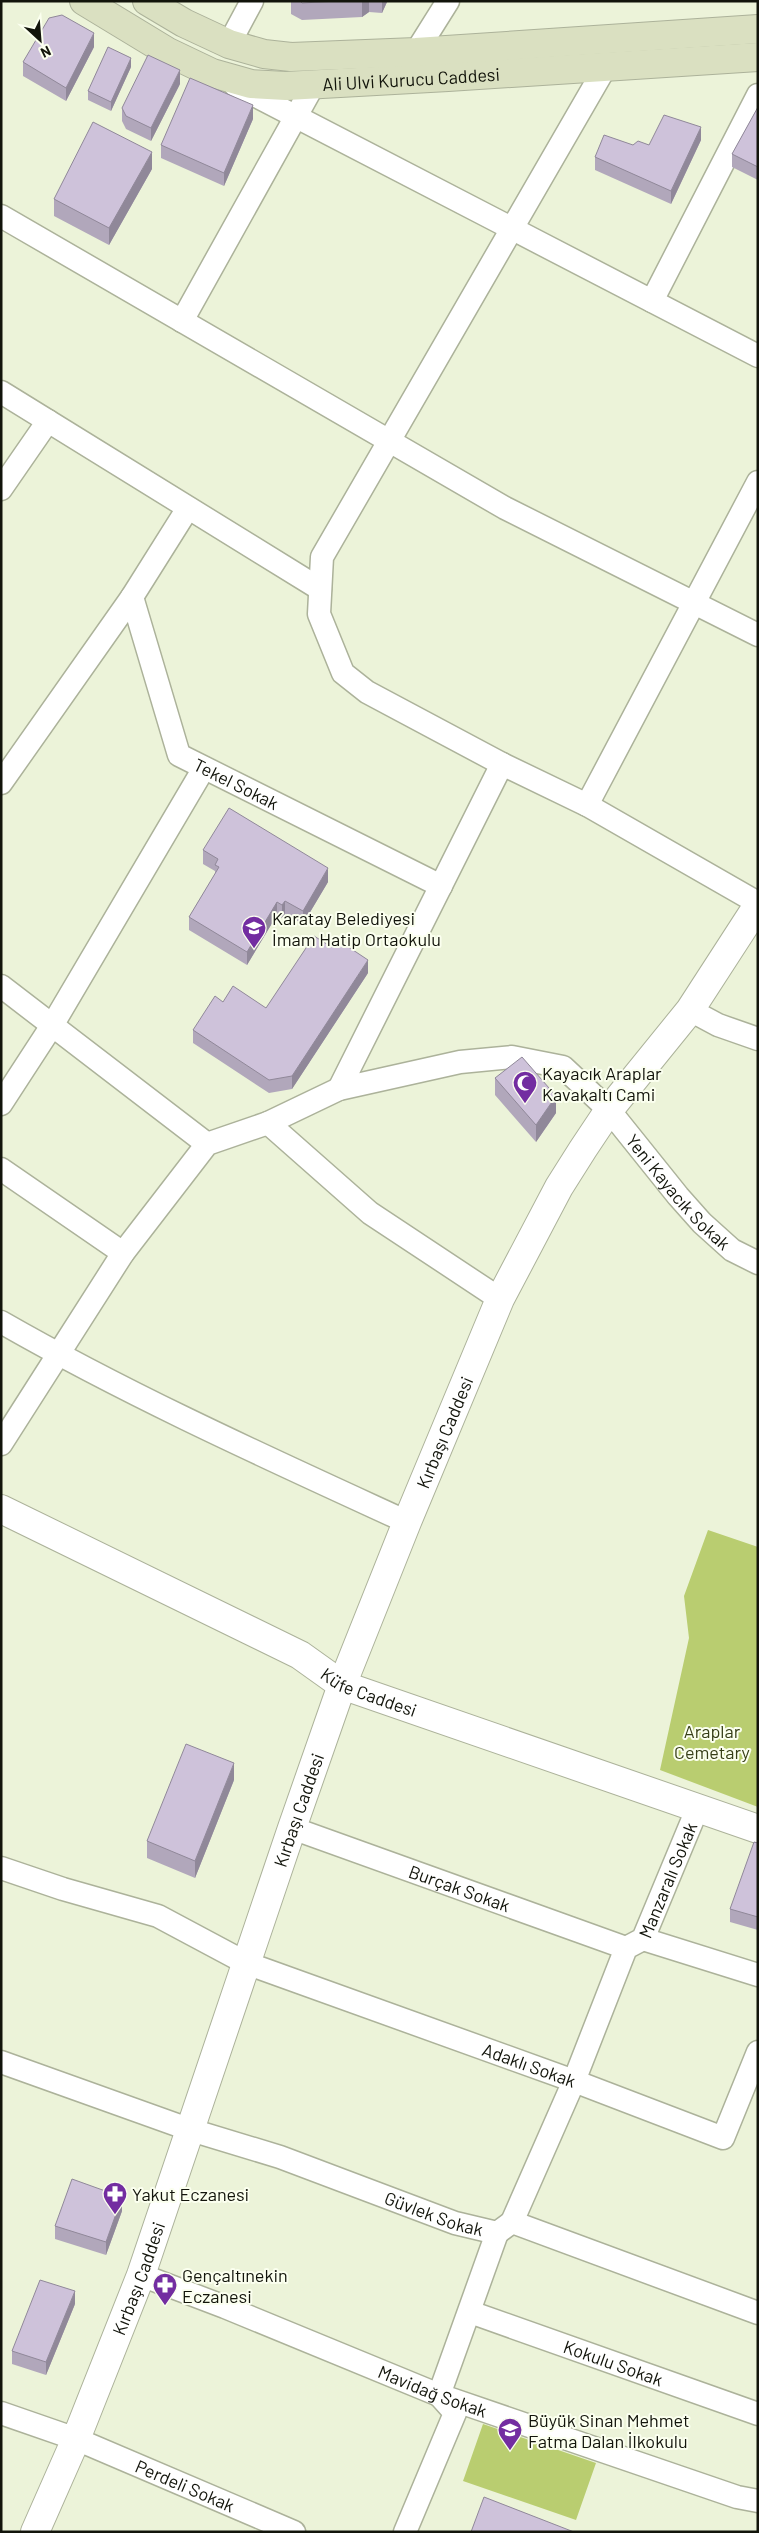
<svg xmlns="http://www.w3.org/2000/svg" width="759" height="2533" font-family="Barlow,sans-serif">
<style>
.green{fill:#b9cd70}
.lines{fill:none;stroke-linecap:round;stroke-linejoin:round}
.minor-casing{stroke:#acb29a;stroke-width:25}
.tertiary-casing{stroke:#acb29a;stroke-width:30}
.secondary-casing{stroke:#acb29a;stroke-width:30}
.minor{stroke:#fff;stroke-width:22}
.tertiary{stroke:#fff;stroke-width:28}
.secondary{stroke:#dae0c1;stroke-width:28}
.wall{fill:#b1a7bb}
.shaded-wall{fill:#908899}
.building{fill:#cec2da;stroke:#908899}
.labels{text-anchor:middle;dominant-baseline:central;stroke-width:4;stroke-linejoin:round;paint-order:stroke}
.street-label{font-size:18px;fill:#12140b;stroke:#fbffef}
.poi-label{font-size:18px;fill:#12140b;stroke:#fbffef;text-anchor:start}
.park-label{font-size:18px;fill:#363e17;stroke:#fbffef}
</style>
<rect width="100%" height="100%" fill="#ecf3d9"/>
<path class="green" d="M708,1530L758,1547V1807L660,1770L689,1638L684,1596Z
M483,2424L596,2463L576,2520L463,2481Z"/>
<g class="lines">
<defs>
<g id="minor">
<path d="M229,44L252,1"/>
<path d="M416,52L448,1"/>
<path d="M606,66L322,557L319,614L343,673L367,692L502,764L587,805L758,903"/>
<path d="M235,85L758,356"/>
<path d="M1,216L505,508L758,635"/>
<path d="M652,301L758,95"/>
<path d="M182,321L314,84"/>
<path d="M1,392L320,589"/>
<path d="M1,489L48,421"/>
<path id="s1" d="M132,597L179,755L441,886"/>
<path d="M1,783L132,597L188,508"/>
<path d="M587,805L758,482"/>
<path d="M1,986L207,1144"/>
<path d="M690,1010L718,1025L758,1039"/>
<path d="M339,1089L502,764"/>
<path d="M1,1104L53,1024L204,768"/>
<path d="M268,1123L370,1213L500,1299"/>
<path d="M1,1169L123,1253"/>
<path d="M1,1322C132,1397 270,1459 407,1522"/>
<path id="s2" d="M1,1444L123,1253L207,1144L268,1123L339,1089L460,1062L512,1057L563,1067L609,1110L678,1196L702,1223L732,1250L758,1263"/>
<path id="s3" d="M292,1828L626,1948"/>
<path id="s4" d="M1,1868L63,1889L158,1916L246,1963L574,2081L723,2138L758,2052"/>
<path d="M643,1939L758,1975"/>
<path id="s5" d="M1,2062L191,2130L280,2157L455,2223L497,2233L512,2222L758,2313"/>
<path id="s6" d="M512,2222L574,2081L626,1948L643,1939L698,1807"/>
<path id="s7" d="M141,2275L225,2307L439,2395L737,2497L758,2501"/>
<path id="s8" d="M470,2312L758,2414"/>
<path id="s9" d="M1,2413L76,2439L294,2532"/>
<path d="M405,2532L455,2413L439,2395L497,2233"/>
</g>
<g id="tertiary">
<path id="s10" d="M1,1509L300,1655L342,1685L758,1829"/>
<path id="s11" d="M35,2532L76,2439L141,2275L292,1828L342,1685L407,1522L500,1299L559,1187L583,1149L609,1110L690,1010L758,905"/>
</g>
<g id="secondary">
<path id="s12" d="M84,1L168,52L212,73L251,84L286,86L448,77L758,57"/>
<path d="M147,1L184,23L229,44L264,54L291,57L416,52L758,29"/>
</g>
</defs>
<use href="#minor" class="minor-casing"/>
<use href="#tertiary" class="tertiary-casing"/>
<use href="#secondary" class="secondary-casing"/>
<use href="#minor" class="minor"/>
<use href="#tertiary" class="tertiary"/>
<use href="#secondary" class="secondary"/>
</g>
<path class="wall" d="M291,1H390L387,2L382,13L369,12L362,17L302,20L291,14Z
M94,47L66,101L23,76V62Z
M131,67L111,111L88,100V91Z
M180,84L151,141L126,129L122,121V108Z
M758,107V180L732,167V154Z
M253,119L224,186L161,158V145Z
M701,140L671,204L595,170V157L633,145H649Z
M152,169L109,245L54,216V199Z
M203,850L328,882L303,924L285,914L282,918L277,915L247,965L189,930V917L215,874V871L203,864Z
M368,973L292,1089L269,1093L193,1043V1030L223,1002L266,1008Z
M495,1078L556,1113L536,1142L495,1095Z
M234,1780L195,1878L147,1858V1841Z
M758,1843V1930L730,1922V1909Z
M122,2211L106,2255L55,2239V2226Z
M75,2304L46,2375L12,2364V2351Z"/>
<path class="shaded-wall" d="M362,1H369V12L362,17Z
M382,1H390L387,2L382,13Z
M94,33V47L66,101V88Z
M131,58V67L111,111V102Z
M180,70V84L151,141V128Z
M253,105V119L224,186V173Z
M701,127V140L671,204V191Z
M152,152V169L109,245V228Z
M328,868V882L303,924V911Z
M285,901V914L282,918V905Z
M277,902V915L247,965V952Z
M368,960V973L292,1089V1076Z
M556,1096V1113L536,1142V1125Z
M234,1763V1780L195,1878V1861Z
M122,2197V2211L106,2255V2242Z
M75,2291V2304L46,2375V2362Z"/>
<path class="building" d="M300,1H337L302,3Z
M62,15L94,33L66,88L23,62L49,18Z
M108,47L131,58L111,102L88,91Z
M148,55L180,70L151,128L126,116L122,108Z
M190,78L253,105L224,173L161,145Z
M758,107V167L732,154Z
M664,115L701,127L671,191L595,157L604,135L633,145L638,141L649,145Z
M93,122L152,152L109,228L54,199Z
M229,808L328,868L303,911L285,901L282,905L277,902L247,952L189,917L219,867L215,865L218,859L203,850Z
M314,936L330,946L335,938L368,960L292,1076L269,1080L193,1030L215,996L223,1002L233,986L266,1008Z
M522,1057L556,1096L536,1125L495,1078Z
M186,1744L234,1763L195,1861L147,1841Z
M754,1842L758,1843V1917L730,1909Z
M72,2179L122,2197L106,2242L55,2226Z
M40,2280L75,2291L46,2362L12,2351Z
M484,2497L574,2532H471Z"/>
<defs>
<symbol id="school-pin" viewBox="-11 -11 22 30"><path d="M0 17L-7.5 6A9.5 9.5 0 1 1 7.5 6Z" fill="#732da1" stroke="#fbffef"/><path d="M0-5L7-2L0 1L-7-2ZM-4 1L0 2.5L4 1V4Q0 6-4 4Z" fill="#fff"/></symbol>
<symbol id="mosque-pin" viewBox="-11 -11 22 30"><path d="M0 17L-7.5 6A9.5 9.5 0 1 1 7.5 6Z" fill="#732da1" stroke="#fbffef"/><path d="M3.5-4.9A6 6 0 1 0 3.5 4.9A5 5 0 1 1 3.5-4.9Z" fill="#fff"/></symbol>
<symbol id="pharmacy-pin" viewBox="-11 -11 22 30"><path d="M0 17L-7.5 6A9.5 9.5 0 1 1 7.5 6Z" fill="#732da1" stroke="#fbffef"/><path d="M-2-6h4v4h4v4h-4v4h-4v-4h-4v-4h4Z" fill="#fff"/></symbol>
</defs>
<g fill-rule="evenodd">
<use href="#school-pin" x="240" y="914" width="28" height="38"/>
<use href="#mosque-pin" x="511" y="1069" width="28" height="38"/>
<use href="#pharmacy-pin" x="101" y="2180" width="28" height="38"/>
<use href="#pharmacy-pin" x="151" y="2271" width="28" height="38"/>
<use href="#school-pin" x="496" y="2416" width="28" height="38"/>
</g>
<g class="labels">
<g class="street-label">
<text stroke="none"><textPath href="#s12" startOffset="348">Ali Ulvi Kurucu Caddesi</textPath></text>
<text stroke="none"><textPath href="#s1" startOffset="229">Tekel Sokak</textPath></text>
<text stroke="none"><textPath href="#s2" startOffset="906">Yeni Kayacık Sokak</textPath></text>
<text stroke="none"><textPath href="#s11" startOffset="1174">Kırbaşı Caddesi</textPath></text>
<text stroke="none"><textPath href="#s10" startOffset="412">Küfe Caddesi</textPath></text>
<text stroke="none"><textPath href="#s11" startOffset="769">Kırbaşı Caddesi</textPath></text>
<text stroke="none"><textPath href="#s6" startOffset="380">Manzaralı Sokak</textPath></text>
<text stroke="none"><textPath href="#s3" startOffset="178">Burçak Sokak</textPath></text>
<text stroke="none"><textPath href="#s4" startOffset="565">Adaklı Sokak</textPath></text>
<text stroke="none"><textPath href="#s5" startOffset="459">Güvlek Sokak</textPath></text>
<text stroke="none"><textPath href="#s11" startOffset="274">Kırbaşı Caddesi</textPath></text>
<text stroke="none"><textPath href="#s8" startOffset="152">Kokulu Sokak</textPath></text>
<text stroke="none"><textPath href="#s7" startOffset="314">Mavidağ Sokak</textPath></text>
<text stroke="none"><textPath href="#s9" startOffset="198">Perdeli Sokak</textPath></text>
</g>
<g class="poi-label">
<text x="272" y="918">Karatay Belediyesi<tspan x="272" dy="21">İmam Hatip Ortaokulu</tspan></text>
<text x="542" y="1073">Kayacık Araplar<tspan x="542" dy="21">Kavakaltı Cami</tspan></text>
<text x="132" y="2194">Yakut Eczanesi</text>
<text x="182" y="2275">Gençaltınekin<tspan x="182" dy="21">Eczanesi</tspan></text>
<text x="528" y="2420">Büyük Sinan Mehmet<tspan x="528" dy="21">Fatma Dalan İlkokulu</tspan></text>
</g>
<g class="park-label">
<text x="712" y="1731">Araplar<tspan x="712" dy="21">Cemetary</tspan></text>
</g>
</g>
<rect width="759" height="2533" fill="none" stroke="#12140b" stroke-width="5"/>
<g transform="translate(40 40) rotate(154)" stroke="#fbffef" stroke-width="4" paint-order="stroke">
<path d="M0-4L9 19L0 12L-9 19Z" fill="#12140b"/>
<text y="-8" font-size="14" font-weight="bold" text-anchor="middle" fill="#12140b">N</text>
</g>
</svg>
